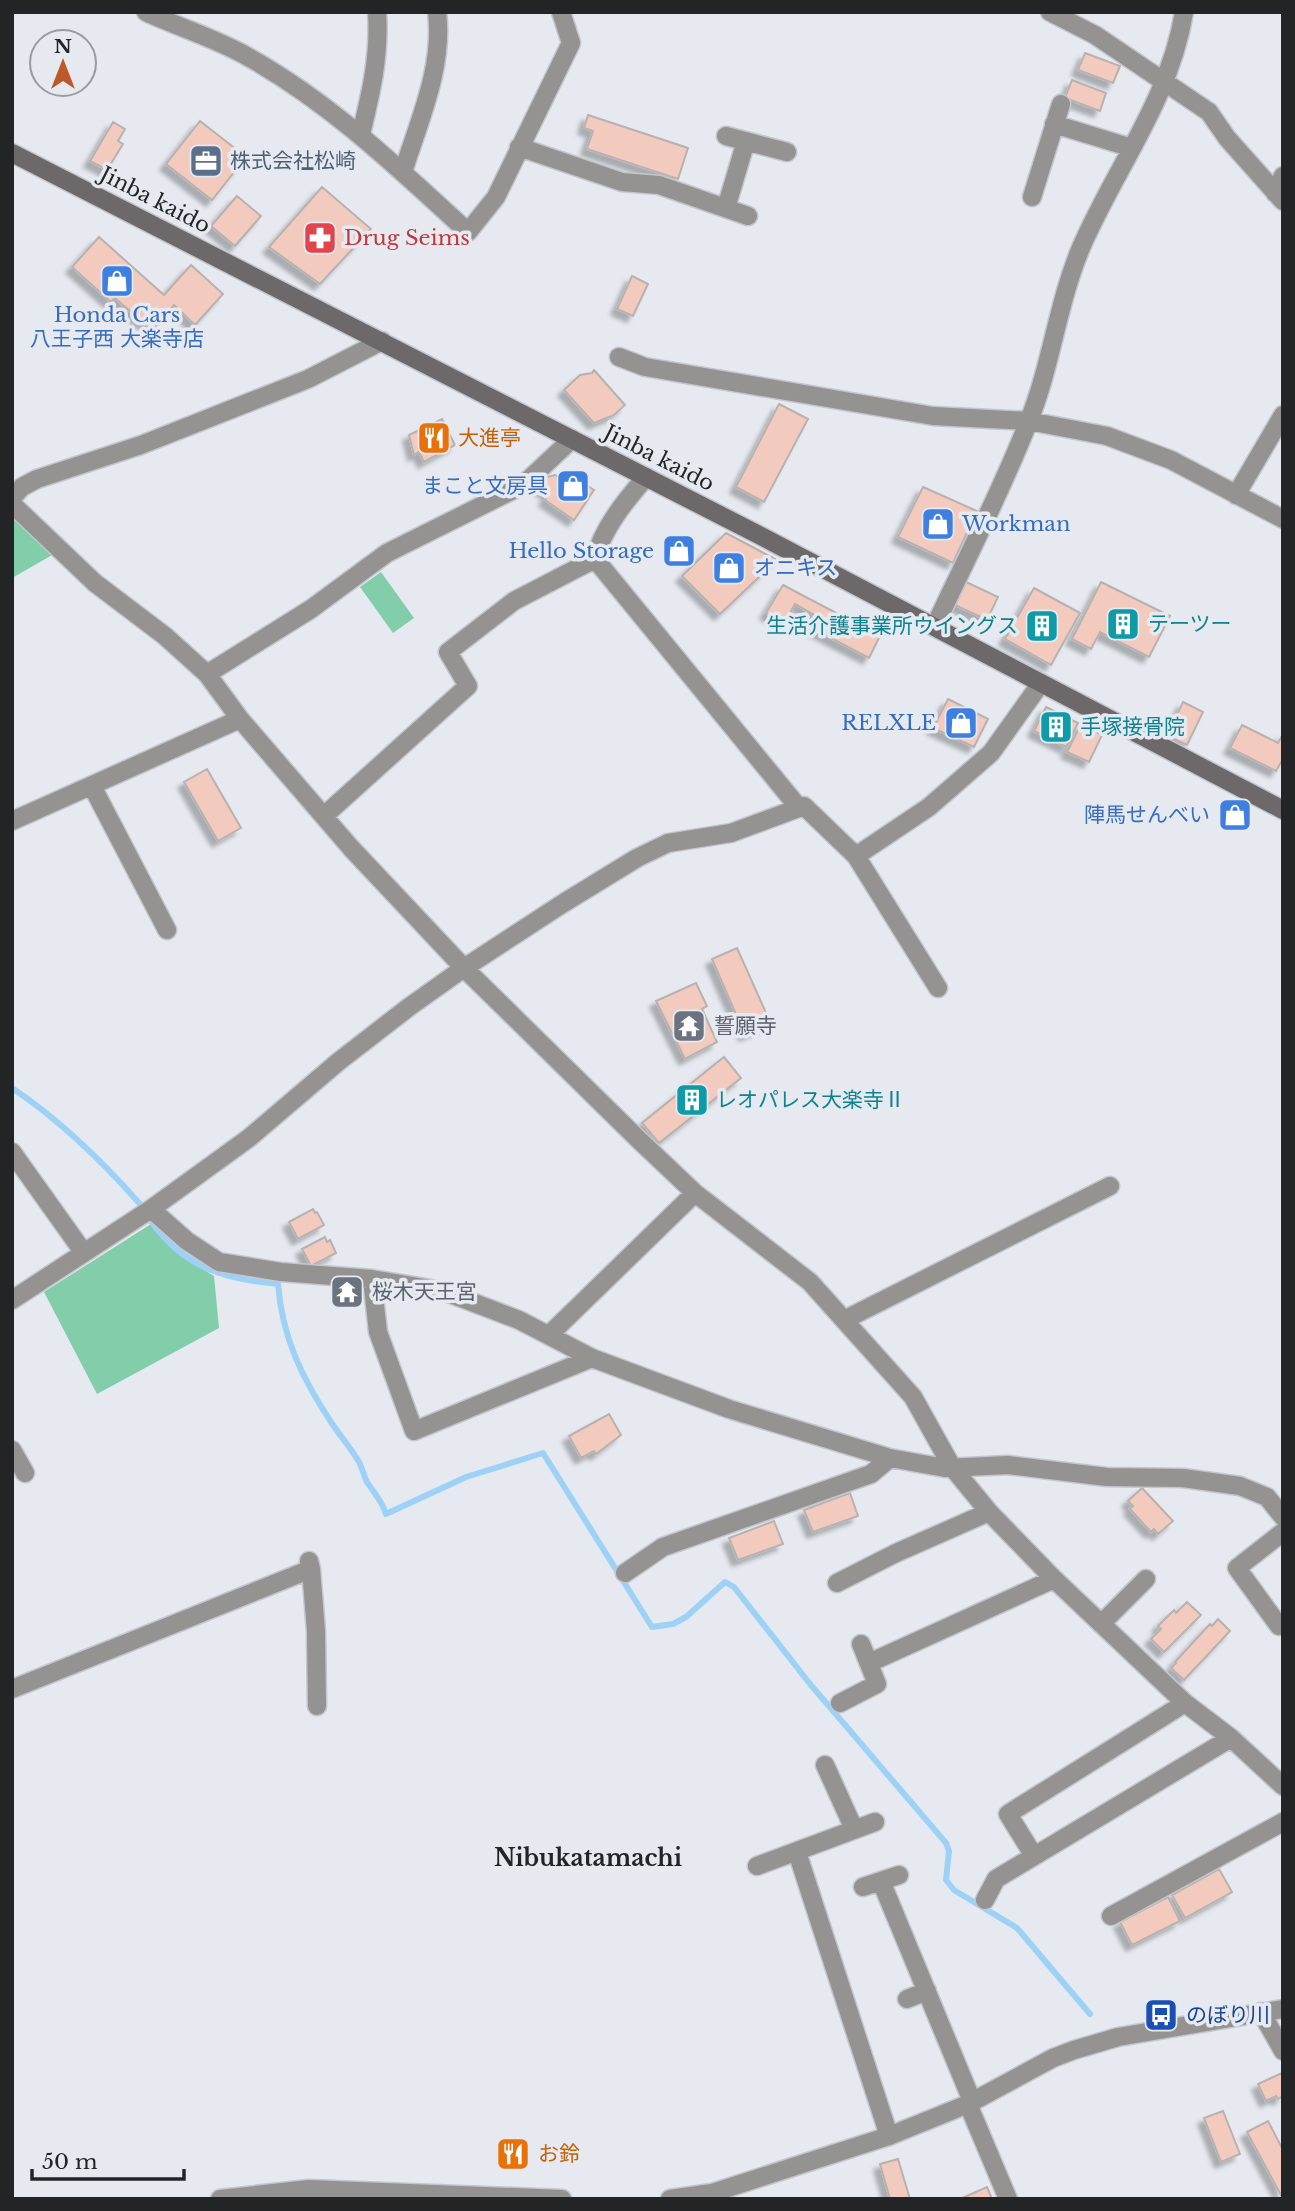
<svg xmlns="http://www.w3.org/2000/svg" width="1295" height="2211" font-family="'Libre Baskerville','Noto Sans JP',serif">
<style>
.green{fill:#82cdaa}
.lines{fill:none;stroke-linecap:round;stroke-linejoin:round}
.stream{stroke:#9dd1f5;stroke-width:6}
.building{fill:#f3cbbe;stroke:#b9b1af;stroke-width:2;filter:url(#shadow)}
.minor-casing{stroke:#c3c6cc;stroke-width:21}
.tertiary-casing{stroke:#c3c6cc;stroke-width:21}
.secondary-casing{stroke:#c3c6cc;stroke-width:21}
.minor{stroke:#959292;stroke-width:18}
.tertiary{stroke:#959292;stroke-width:18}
.secondary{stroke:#6d6869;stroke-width:18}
.labels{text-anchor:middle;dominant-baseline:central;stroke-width:7;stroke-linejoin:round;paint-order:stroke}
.service-label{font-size:21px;fill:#4e5e75;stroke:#e6eaf0;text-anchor:start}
.street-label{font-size:21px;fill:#222426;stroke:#e6eaf0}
.health-label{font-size:21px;fill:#be3a42;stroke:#e6eaf0;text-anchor:start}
.shop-label{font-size:21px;fill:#366cbe;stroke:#e6eaf0;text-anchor:end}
.food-label{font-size:21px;fill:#c56008;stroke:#e6eaf0;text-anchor:start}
.culture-label{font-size:21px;fill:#0d838f;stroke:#e6eaf0;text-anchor:start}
.worship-label{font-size:21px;fill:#5b616d;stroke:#e6eaf0;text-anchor:start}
.transit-label{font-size:21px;fill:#164399;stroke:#e6eaf0;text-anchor:start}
.neighbourhood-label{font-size:23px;font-weight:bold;fill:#222426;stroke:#e6eaf0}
</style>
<defs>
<filter id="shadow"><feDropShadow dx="-6" dy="6" stdDeviation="2" flood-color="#0004"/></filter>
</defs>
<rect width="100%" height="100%" fill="#e6eaf0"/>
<path class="green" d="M12,504L61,550L12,578Z
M381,572L414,618L393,633L360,587Z
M151,1224C167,1247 190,1261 214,1276L219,1328L97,1394L44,1292Z"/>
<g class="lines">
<path class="stream" d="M12,1088C60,1120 102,1161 140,1204
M151,1221C184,1268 224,1279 278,1284C282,1337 302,1378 331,1422C340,1436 351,1448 359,1462C362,1468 364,1476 367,1482C374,1493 382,1501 386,1514L466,1477L543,1453L652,1627L673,1624L686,1617L725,1582L734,1587L810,1684L946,1843L949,1851L946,1880L954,1890L1017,1928L1090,2014"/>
</g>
<path class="building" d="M1085,53L1120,66L1113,83L1078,70Z
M1072,80L1106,93L1100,111L1065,98Z
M588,115L688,148L678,179L587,149L593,131L584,128Z
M200,121L246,157L212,200L166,164Z
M113,122L125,129L118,141L123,144L107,170L90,161Z
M322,187L371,229L320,284L269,247Z
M237,196L261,216L235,246L211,226Z
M99,237L164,295L191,265L223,294L195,325L174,305L152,330L115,298L111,302L72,267Z
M632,276L648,284L633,316L617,309Z
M594,370L625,405L614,415L594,423L564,390L580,375L592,373Z
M779,404L808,419L764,502L736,487Z
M442,419L455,445L424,462L419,452L414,455L409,435Z
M565,471L594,490L574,520L545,500L549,494L540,488L547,477L555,475L560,478Z
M923,487L977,511L953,563L898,537Z
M726,533L777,560L720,614L682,576Z
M966,582L998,597L987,620L955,605Z
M1101,582L1170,616L1149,657L1100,632L1091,649L1072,639Z
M783,585L880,636L869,658L808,626L814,615L795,604L784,624L766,613Z
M1034,588L1080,613L1051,665L1005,639Z
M948,699L988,719L974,747L933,728Z
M1183,702L1203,712L1187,745L1167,736Z
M1046,707L1078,723L1066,747L1034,731Z
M1081,724L1102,735L1089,762L1067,752Z
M1242,725L1278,743L1283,734V759L1276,771L1230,748Z
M207,769L241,828L218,841L184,782Z
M737,948L771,1024L745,1035L712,959Z
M696,983L707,1006L702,1009L717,1042L685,1059L656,1001Z
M724,1057L741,1078L659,1143L642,1123Z
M313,1209L315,1213L317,1212L324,1225L298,1239L289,1222Z
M325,1237L327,1242L330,1240L336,1253L311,1266L302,1249Z
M609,1414L621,1435L596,1454L594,1451L581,1458L569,1436Z
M1142,1488L1173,1521L1158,1534L1154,1529L1151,1532L1130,1509L1133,1506L1128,1501Z
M850,1493L858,1516L813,1532L804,1510Z
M774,1521L783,1544L738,1560L729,1538Z
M1187,1602L1201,1615L1164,1652L1151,1639L1161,1629L1158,1626L1174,1610L1176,1613Z
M1218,1619L1230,1631L1184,1680L1171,1668L1176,1663L1175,1662L1210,1624L1212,1626Z
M1219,1869L1232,1892L1185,1918L1172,1895Z
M1168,1897L1180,1921L1132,1945L1120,1922Z
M1282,2073L1283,2096L1278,2099L1276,2096L1266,2101L1258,2084Z
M1223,2111L1240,2154L1221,2162L1204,2118Z
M1268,2121L1283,2150V2199L1247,2132Z
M898,2159L910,2199H890L880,2164Z
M987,2187L992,2199H960Z"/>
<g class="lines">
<defs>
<path id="minor" d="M146,12C180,28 218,39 250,58C332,104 399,169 468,232L496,197L571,43L561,12
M1050,12L1095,35L1209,112L1227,138L1283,201
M1054,124L1132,148
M361,134C371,93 380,55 377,12
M726,136L787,152
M519,147L622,182L659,185L748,216
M403,172C419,121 444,66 437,12
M1275,193L1283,176
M1032,197L1061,104
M726,208L746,141
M619,357L645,367L933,416L1029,421L1107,436L1171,460L1283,519
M646,477C626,500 602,529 595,559L799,808
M1236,495L1283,415
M12,498L22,487L37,479L141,445L308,379L382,341
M12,504L95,583L165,636L207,674L240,719L351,848L464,968L638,1139L695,1193L810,1282L913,1397L952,1467L989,1512L1054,1579L1185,1703L1231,1738L1283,1786
M935,626C966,559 1001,492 1028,423C1051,367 1057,306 1080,250C1114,170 1170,100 1184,12
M207,674L311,609L387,553L523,485L572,439
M92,786L167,930
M325,815L468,686L448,652L514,601L595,559
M12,821L240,719
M856,856L929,807L991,753L1041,683
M12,1152L84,1253
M151,1209L187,1241L219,1262L281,1272L372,1279L443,1291L519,1320L592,1358L729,1409L890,1458L945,1468L1008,1465L1107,1477L1183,1478L1240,1486L1267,1497L1283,1517
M372,1279L378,1332L414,1431L592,1358
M12,1300L151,1209L249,1138L338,1062L409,1007L464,968L562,904L637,858L668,843L731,833L804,806L856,856L938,988
M844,1320L1110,1186
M549,1335L695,1193
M12,1450L25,1473
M311,1569L316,1631L317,1706
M625,1573L663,1547L871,1474L890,1458
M837,1583L896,1553L989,1512
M1101,1624L1146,1579
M1279,1626L1237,1568L1283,1532
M869,1663L1054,1579
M12,1689L311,1569L309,1561
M840,1703L877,1684L861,1644
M825,1765L854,1829
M797,1852L889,2136
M1034,1856L1008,1814L1185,1703
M757,1866L875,1822
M881,1881L972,2101
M863,1887L899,1875
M985,1900L996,1879L1231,1738
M1111,1916L1283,1822
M907,1999L927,1991
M1261,2012L1283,2051
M968,2104L1008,2199"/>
<path id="tertiary" d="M220,2199L309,2189L562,2199
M670,2199L712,2193L889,2136L968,2104L1053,2058L1074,2050L1118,2037L1283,2009"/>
<path id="secondary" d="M12,153L759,535L1283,810"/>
</defs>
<use href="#minor" class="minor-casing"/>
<use href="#tertiary" class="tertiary-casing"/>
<use href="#secondary" class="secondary-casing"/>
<use href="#minor" class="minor"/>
<use href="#tertiary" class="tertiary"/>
<use href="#secondary" class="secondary"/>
</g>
<defs>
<symbol id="office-square" viewBox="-11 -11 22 22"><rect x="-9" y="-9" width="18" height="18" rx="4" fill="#5c6f8a" stroke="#e6eaf0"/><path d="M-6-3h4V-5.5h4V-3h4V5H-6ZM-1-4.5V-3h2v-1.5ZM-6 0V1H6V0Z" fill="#fff"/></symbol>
<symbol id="pharmacy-square" viewBox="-11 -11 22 22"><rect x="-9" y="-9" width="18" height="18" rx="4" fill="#e0444e" stroke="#e6eaf0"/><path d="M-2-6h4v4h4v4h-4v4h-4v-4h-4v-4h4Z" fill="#fff"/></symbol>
<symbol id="shop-square" viewBox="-11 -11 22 22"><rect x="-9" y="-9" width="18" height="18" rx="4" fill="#3f7fe0" stroke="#e6eaf0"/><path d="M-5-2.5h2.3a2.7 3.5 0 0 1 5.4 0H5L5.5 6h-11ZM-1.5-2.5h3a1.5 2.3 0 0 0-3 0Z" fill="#fff"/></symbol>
<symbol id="restaurant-square" viewBox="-11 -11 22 22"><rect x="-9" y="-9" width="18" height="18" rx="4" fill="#e8710a" stroke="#e6eaf0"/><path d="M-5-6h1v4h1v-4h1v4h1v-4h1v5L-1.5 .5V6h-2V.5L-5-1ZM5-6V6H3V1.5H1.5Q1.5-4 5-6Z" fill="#fff"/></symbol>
<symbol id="building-square" viewBox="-11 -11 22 22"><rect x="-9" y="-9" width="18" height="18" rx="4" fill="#0f9aa8" stroke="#e6eaf0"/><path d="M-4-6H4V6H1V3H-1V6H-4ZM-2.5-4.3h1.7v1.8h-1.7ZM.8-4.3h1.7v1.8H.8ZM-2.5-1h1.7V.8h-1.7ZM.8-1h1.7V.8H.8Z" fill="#fff"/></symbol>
<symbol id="temple-square" viewBox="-11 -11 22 22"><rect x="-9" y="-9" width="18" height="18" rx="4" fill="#6b7280" stroke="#e6eaf0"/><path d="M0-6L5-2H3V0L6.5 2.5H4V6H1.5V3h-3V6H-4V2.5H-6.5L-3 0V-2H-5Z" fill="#fff"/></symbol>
<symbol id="bus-square" viewBox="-11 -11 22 22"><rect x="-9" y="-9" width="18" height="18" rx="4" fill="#1a4fb4" stroke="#e6eaf0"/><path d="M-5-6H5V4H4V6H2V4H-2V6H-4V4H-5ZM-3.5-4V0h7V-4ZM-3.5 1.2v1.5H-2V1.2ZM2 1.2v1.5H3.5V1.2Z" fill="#fff"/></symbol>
</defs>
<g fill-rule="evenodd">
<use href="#office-square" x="187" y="142" width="38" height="38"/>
<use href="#pharmacy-square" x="301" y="219" width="38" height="38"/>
<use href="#shop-square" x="98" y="262" width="38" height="38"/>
<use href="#restaurant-square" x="415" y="419" width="38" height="38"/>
<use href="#shop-square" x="554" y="467" width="38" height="38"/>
<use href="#shop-square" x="919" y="505" width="38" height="38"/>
<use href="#shop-square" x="660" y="532" width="38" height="38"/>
<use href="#shop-square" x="710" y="549" width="38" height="38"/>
<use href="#building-square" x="1104" y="605" width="38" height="38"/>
<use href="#building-square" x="1023" y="607" width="38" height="38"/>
<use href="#shop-square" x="942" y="704" width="38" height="38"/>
<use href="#building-square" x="1037" y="708" width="38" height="38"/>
<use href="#shop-square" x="1216" y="796" width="38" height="38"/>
<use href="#temple-square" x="670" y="1007" width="38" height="38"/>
<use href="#building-square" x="673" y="1081" width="38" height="38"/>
<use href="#temple-square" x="328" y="1273" width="38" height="38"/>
<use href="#bus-square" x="1142" y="1996" width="38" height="38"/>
<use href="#restaurant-square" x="494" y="2135" width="38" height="38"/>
</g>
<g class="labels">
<g class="service-label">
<text x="230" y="161">株式会社松崎</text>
</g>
<g class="street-label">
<text transform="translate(155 200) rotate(27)">Jinba kaido</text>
<text transform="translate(659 458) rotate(27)">Jinba kaido</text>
</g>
<g class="health-label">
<text x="344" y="238">Drug Seims</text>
</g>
<g class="shop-label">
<text x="117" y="315" text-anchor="middle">Honda Cars<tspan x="117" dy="24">八王子西 大楽寺店</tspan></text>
<text x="548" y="486">まこと文房具</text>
<text x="962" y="524" text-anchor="start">Workman</text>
<text x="654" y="551">Hello Storage</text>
<text x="754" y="568" text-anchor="start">オニキス</text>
<text x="936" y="723">RELXLE</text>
<text x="1210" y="815">陣馬せんべい</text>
</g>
<g class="food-label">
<text x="458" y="438">大進亭</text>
<text x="538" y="2154">お鈴</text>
</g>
<g class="culture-label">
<text x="1148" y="624">テーツー</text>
<text x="1018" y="626" text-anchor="end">生活介護事業所ウイングス</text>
<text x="1080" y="727">手塚接骨院</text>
<text x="716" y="1100">レオパレス大楽寺Ⅱ</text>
</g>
<g class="worship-label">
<text x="714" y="1026">誓願寺</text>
<text x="372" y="1292">桜木天王宮</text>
</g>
<g class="transit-label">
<text x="1186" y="2015">のぼり川</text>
</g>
<g class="neighbourhood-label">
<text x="588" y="1858">Nibukatamachi</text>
</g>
</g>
<rect width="1295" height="2211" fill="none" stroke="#222426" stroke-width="28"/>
<g transform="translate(63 63)"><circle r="33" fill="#e6eaf0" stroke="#989b9f" stroke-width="2"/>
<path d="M0-5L12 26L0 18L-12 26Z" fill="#be5829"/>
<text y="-10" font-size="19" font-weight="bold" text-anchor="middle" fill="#222426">N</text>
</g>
<path d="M32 2169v10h152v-10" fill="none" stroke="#222426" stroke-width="3.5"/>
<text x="42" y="2169" font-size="21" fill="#222426" stroke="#e6eaf0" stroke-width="5" paint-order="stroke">50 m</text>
</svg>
